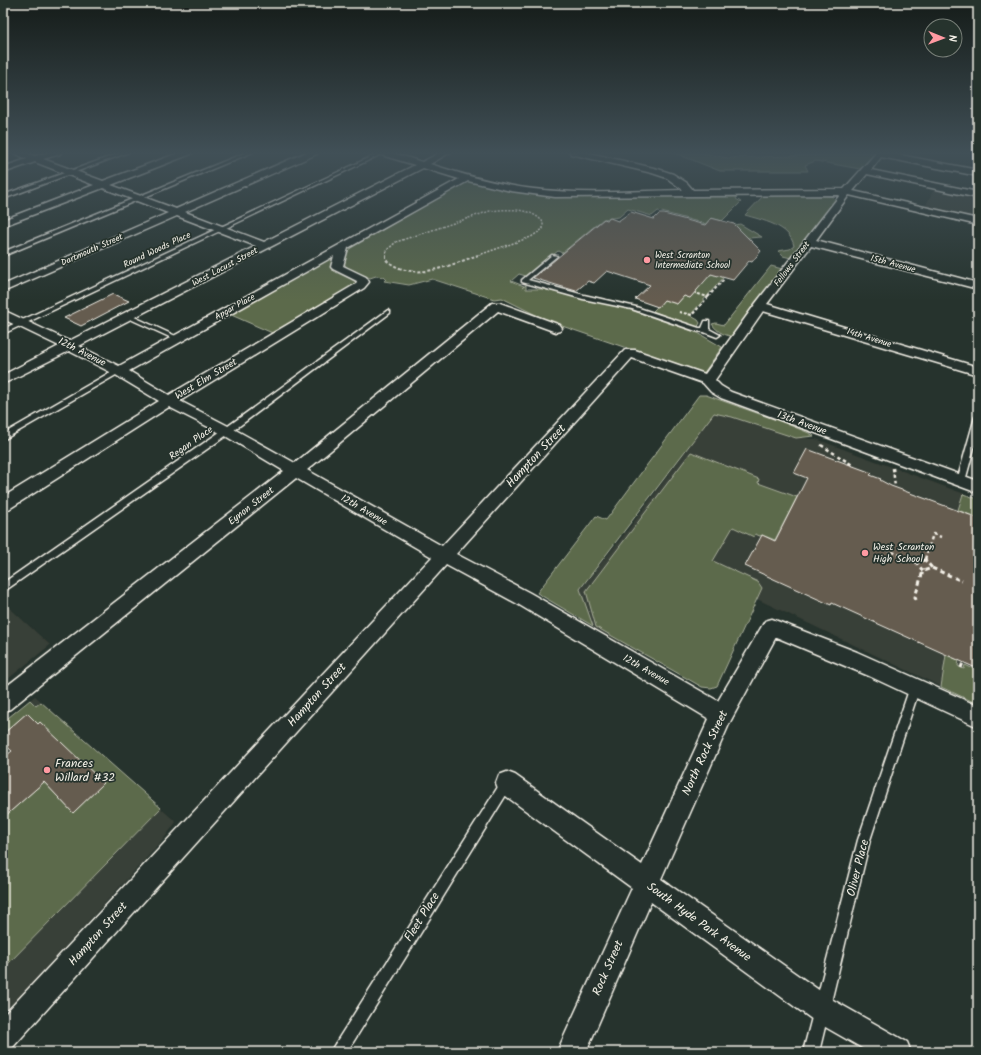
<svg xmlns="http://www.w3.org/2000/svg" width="981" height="1055" font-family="Kalam,sans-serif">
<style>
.built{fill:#393f37}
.green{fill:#5c6a4c;stroke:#a8ae9a}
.building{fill:#655b4f;stroke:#f4f1e8}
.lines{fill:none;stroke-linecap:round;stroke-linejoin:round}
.lane-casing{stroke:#f4f1e8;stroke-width:3}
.street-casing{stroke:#f4f1e8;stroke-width:3}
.path-far3{stroke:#f4f1e8;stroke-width:1.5;stroke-dasharray:2 1.5;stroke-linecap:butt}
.path-far2{stroke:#f4f1e8;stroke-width:2;stroke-dasharray:3 2;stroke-linecap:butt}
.path-far1{stroke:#f4f1e8;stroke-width:2.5;stroke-dasharray:3.5 3;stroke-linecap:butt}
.path{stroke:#f4f1e8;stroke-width:3;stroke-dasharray:4.5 3.5;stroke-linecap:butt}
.lane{fill:#26332d;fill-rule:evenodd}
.street{fill:#26332d;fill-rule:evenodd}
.poi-dot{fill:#ff9aa2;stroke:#26332d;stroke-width:1.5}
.labels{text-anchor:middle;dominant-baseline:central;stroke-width:3.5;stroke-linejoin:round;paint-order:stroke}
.far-street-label{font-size:9px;fill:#f4f1e8;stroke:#26332d}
.far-poi-label{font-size:9px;fill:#f4f1e8;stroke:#26332d;text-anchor:start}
.street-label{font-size:10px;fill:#f4f1e8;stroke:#26332d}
.poi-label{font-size:10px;fill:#f4f1e8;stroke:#26332d;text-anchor:start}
.near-street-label{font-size:12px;fill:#f4f1e8;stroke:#26332d}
.near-poi-label{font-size:12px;fill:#f4f1e8;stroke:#26332d;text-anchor:start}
</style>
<rect width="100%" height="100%" fill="#26332d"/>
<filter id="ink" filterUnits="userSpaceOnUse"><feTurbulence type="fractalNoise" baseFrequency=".025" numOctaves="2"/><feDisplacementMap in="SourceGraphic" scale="8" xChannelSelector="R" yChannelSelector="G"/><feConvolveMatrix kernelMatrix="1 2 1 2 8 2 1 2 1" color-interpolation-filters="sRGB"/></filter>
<g filter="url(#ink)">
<path class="built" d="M699,152H818L816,154L723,157Z
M935,187L978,197V220L925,207Z
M714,413L732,417L796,438L816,439L978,499V704L757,599L717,686L711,688L703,687L594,628L580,590L630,527Z
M3,602L50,645L3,683Z
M35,696L176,822L163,840L16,1000L3,1011V722Z"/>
<path class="green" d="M672,152H696L728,158L819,155L823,152H875L860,169L816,161L805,165L808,171H720Z
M468,181L514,192L539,195L737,197L736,199L741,202L722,221L711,218L706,224L658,211L652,216L628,209L619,217L603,219L562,253L558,251L526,276L519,274L511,281L524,286L522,288L526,285V289H544L591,301L616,305L698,333L722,347L703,374L562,326L536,315L502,298L494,299L432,279L409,285L384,281L386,279L384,277L376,276L370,278L348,269L344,263L348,250L351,248Z
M764,195H827L833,197L836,200L791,258L783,256L778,251L790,249L794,246C790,225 761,220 745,215Z
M740,224L762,237L748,238L735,225Z
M337,252L331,264V269C339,275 349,277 357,283L356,284L277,335L229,314Z
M771,266L786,270L737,337C726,336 718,333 712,324L716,323L724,325Z
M711,274L724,277L692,313L691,316L698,320L700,323L697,328L653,311L664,300L677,304L684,296L690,298L698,289L702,277L708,278Z
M699,395H706L782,422L809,433L814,436L796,438L732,417L714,413L580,589L593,626L537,593L596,516L606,520Z
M691,452L759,479L758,483L797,497L775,540L762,535L760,536L755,534L754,537L733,527L713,561L758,582L762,588L717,686L711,688L702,687L596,627L586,591Z
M963,494L978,499V518L958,510Z
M946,655L959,660L958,666L964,669L965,665L978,671V704L941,687Z
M30,700L36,706L41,702L161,808L3,969V818L44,782L73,813L104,783L40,723L38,724L27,713L3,734V722Z"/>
<path class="building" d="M631,212L654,219L659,214H664L705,225L711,218L734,224L761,251L752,262L749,261L733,280L711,274L690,298L684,296L677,304L664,300L658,307L635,299L650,285L607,271L594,283L588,281L576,291L533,278L604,219L607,220L610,218L618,221Z
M113,294L129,301L81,326L64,318Z
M807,449L872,473L870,475L881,479L880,480L891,486L978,518V669L832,603L831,605L745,566L762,535L775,541L807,478L794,473Z
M27,713L38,724L40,722L104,783L73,813L44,782L3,818V758L12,751L3,743V734Z"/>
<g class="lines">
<defs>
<path id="lane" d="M123,152H129L3,199V195Z
M247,152H253L3,256V252Z
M381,152H386L3,334V329Z
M552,255L557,256L528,280L584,295L636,307L699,328H702L705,321H709V329L720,335L717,337L704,332L696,331L632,309L583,299L522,282V280Z
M388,310L390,311V313L230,433L3,592V583L224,429Z
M130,315L180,338L181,339L178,341L176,340L128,318V316Z
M116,369H119L123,371L3,440V434Z
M975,417H978V433L965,481L961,484L957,481Z
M915,682L919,683L920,687L870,840L819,1052H803L858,840L910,687L911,683Z
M507,777L511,779L513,783L511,787L347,1052H330L503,779Z"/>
<path id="street" d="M12,152H24L35,156L49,152H61L60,154L43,159L103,181L181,152H192L191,154L111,185L176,209L307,152H318L317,154L185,212L264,242L415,165L378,154L377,152H390L422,162L441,152H451L430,164C464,175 498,185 534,189C582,195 634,191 683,190L667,178L652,173L571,154L570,152H585L658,169L673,174L687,183L693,190L844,189L877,152H885L978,170V176L881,157L871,170L978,192V198L867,174L853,191L978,219V225L849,195L816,240L978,283V289L811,246L767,304L978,367V375L763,311L715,380L721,386L731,392L978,481V493L721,398L711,392L703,383L632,358L456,554L530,593L718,701L765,621L772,619L857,652L978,706V727L869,676L776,637L730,722L661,879L833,1000L907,1042L911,1052H869L813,1020L651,902L586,1052H557L632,888L499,791L496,783L499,775L507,772L515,775L642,865L709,719L516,603L446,565L13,1047L3,1051V1016L432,557L296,478L10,709L3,712V689L284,471L222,434L169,407L9,509L3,511V497L159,401L114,374L69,351L3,384V375L59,346L3,319V310L69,341L256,246L177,216L3,292V285L168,213L103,188L3,226V220L94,185L35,162L3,173V167L27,159ZM423,168L459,179L119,366L79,346ZM468,181L511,191L555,197L840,195L756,303L705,374L635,350H625L442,546L307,470L498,311L556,332L560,331L562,328L560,325L500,303H492L295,463L232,428L180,401L364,288L369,282L366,277L343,266L348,248ZM334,256L331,267L333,269L357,281L356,284L169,395L129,371Z"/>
</defs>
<use href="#lane" class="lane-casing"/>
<use href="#street" class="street-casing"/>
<path class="path-far3" d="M386,256L387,250L396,242L490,211C508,209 530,207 543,222V229L531,237L476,256"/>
<path class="path-far2" d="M386,255V260C414,283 448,266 478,255
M708,297L724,279
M679,312L692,315L708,297L695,293"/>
<path class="path-far1" d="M821,445L854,466
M893,468L895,487
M880,547L910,559
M925,559L933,534L941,537"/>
<path class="path" d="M907,558L916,562
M926,558L925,560L932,568
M923,571L916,562L925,560
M916,600L915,597L923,571L932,568L962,581
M961,668L963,662"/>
<use href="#lane" class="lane"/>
<use href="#street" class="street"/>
</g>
</g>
<linearGradient id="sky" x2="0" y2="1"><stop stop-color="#151c19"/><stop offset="0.51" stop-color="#415057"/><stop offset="1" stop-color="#415057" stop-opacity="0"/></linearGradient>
<rect width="981" height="300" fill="url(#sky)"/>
<g class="poi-dot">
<circle cx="647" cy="260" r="4"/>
<circle cx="865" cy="553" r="4"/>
<circle cx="47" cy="770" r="4"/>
</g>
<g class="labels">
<g class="far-street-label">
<text transform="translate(92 250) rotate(-24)">Dartmouth Street</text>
<text transform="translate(157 250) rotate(-25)">Round Woods Place</text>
<text transform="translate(792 264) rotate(-53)">Fellows Street</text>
<text transform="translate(893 264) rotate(15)">15th Avenue</text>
<text transform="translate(225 267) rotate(-28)">West Locust Street</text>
<text transform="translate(235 307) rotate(-29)">Apgar Place</text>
<text transform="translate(869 338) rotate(17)">14th Avenue</text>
</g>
<g class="far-poi-label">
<text x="655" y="255">West Scranton<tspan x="655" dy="10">Intermediate School</tspan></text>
</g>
<g class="street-label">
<text transform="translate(82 352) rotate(27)">12th Avenue</text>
<text transform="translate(206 379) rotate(-31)">West Elm Street</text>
<text transform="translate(802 423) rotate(20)">13th Avenue</text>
<text transform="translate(191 443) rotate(-35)">Regan Place</text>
<text transform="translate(251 506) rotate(-38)">Eynon Street</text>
<text transform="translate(364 510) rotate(30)">12th Avenue</text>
<text transform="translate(646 670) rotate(30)">12th Avenue</text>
</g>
<g class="poi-label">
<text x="873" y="547">West Scranton<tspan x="873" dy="12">High School</tspan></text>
</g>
<g class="near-street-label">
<text transform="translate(536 456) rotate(-47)">Hampton Street</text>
<text transform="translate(317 695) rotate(-48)">Hampton Street</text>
<text transform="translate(705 753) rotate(-65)">North Rock Street</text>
<text transform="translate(858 868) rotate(-76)">Oliver Place</text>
<text transform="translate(422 917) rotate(-58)">Fleet Place</text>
<text transform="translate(699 922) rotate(36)">South Hyde Park Avenue</text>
<text transform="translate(98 934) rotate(-48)">Hampton Street</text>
<text transform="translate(608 968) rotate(-66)">Rock Street</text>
</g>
<g class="near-poi-label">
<text x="55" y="763">Frances<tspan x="55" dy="14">Willard #32</tspan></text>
</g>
</g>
<rect width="981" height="1055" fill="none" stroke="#26332d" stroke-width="16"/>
<rect x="8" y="8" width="965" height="1039" fill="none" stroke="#f4f1e8" stroke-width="1.5" filter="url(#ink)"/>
<g transform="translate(943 38) rotate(91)"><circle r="19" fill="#26332d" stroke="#787f78"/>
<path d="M0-3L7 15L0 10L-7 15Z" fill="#ff9aa2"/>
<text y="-6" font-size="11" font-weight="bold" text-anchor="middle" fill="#f4f1e8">N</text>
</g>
</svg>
